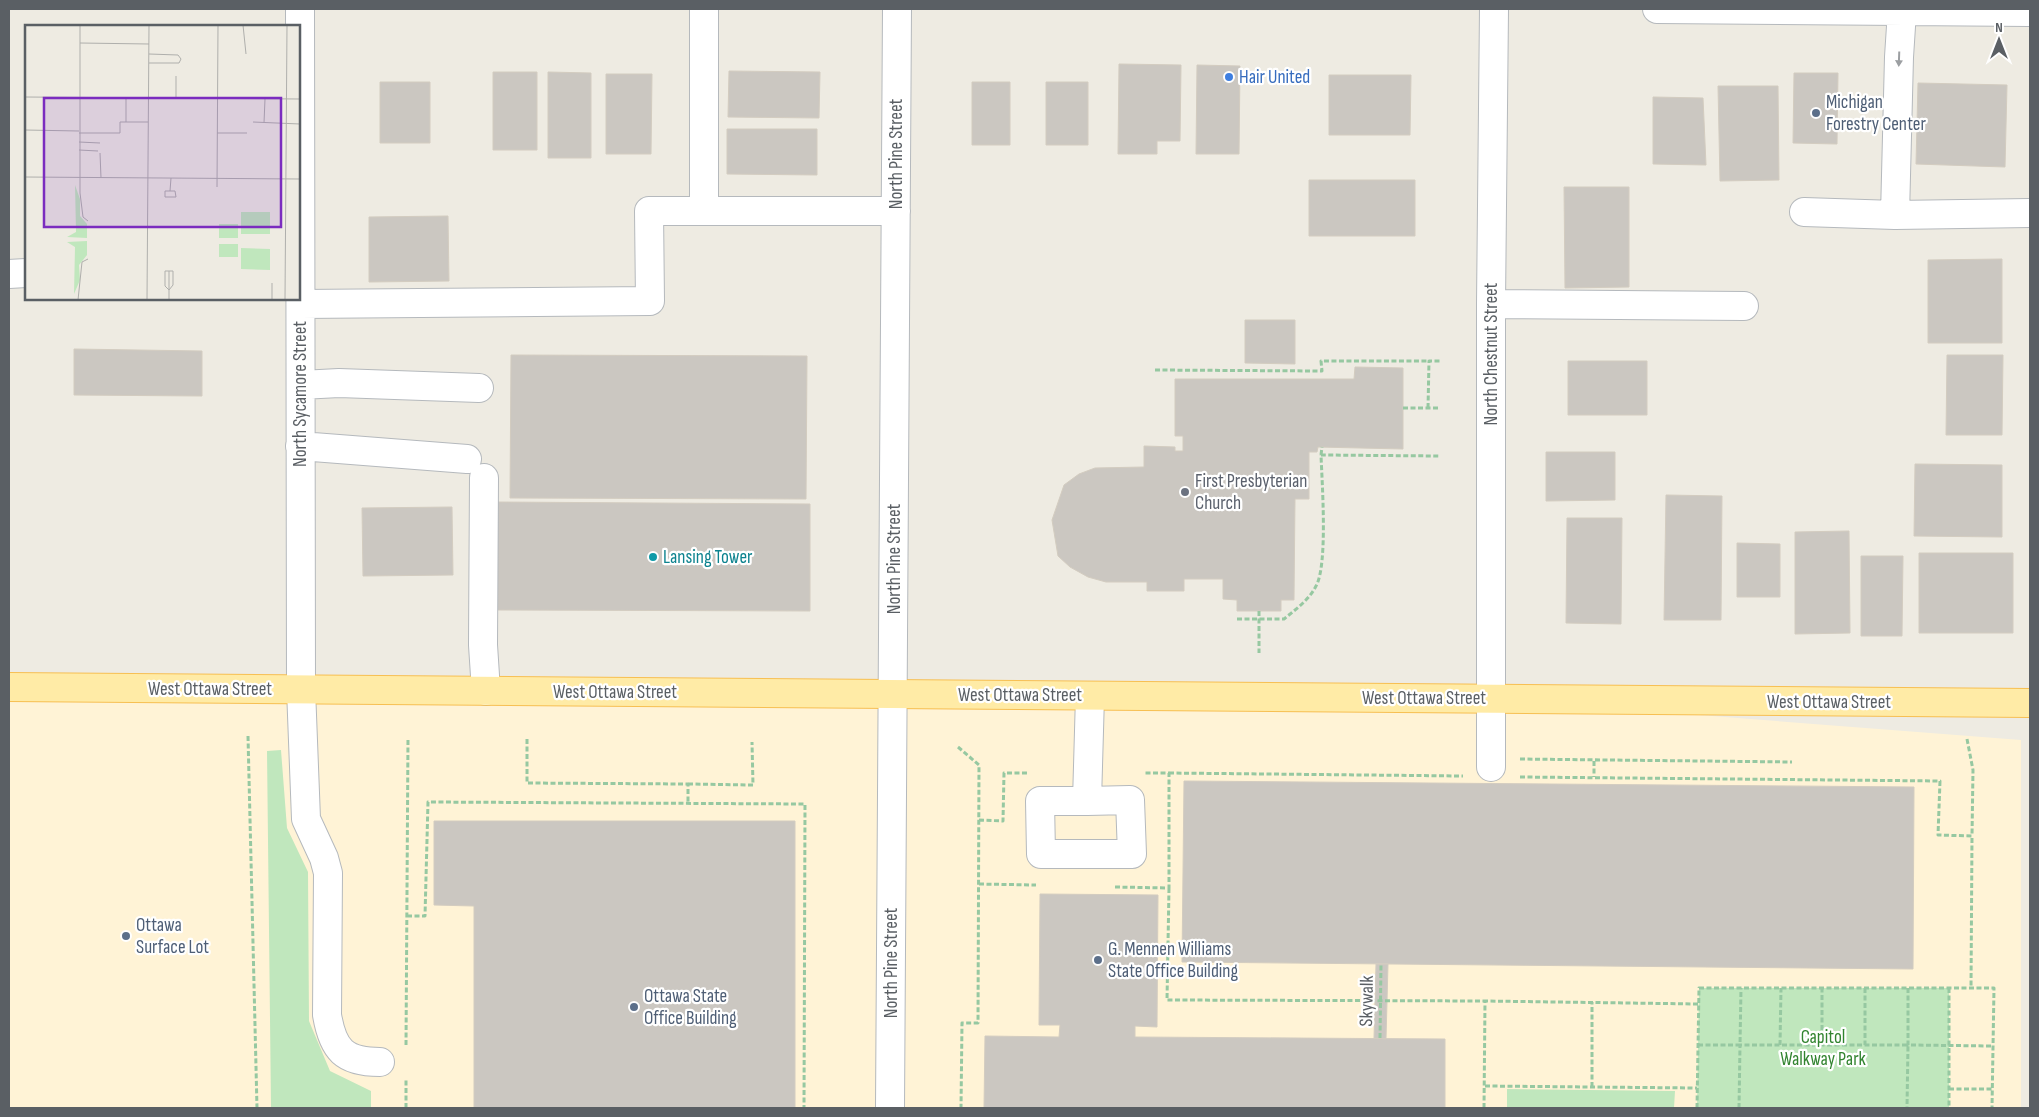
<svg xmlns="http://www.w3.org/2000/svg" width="2039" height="1117" font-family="'Sofia Sans Condensed',sans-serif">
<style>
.commercial{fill:#fff3d6}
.green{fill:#c0e7bd}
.building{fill:#cbc7c1;stroke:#d3ccc0}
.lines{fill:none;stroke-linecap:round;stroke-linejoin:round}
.minor-casing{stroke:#b5b9bd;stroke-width:30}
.major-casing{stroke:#f7bf52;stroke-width:30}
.path{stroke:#96c8a1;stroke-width:3;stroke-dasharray:5 2.5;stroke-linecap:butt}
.minor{stroke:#fff;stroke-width:28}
.major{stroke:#ffeba6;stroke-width:28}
.path-bridge{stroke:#96c8a1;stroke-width:3;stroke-dasharray:5 2.5;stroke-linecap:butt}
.oneway{fill:#9c9fa2}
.shop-dot{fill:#3f7fe0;stroke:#fff;stroke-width:2}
.service-dot{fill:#5c6f8a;stroke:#fff;stroke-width:2}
.worship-dot{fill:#6b7280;stroke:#fff;stroke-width:2}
.culture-dot{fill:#0f9aa8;stroke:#fff;stroke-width:2}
.labels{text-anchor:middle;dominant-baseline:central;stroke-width:4.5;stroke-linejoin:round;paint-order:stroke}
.shop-label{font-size:19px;fill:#366cbe;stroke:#fff;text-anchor:start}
.service-label{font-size:19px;fill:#4e5e75;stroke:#fff;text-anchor:start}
.street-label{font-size:19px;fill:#5a5f64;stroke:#fff}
.worship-label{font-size:19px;fill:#5b616d;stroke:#fff;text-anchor:start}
.culture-label{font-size:19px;fill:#0d838f;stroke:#fff;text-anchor:start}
.park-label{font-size:19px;fill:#328430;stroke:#fff}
.inset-road{fill:none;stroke:#afafac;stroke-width:1}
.view{fill:#7b2cbf;fill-opacity:0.15;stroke:#7b2cbf;stroke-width:2.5}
.inset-edge{fill:none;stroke:#5a5f64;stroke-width:2.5}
</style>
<rect width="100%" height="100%" fill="#eeebe2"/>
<path class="commercial" d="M9,688L1491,699L2021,740V1108H9Z"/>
<path class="green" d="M281,750L287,828L308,872L309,1021L330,1071L371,1091V1108H271L267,751Z
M1699,988H1949V1108H1697Z
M1507,1089L1675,1091L1674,1108H1507Z"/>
<path class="building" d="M1119,64L1181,65L1180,141H1157V154H1118Z
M1197,65L1240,66L1239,154H1196Z
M729,71L820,72L819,118L728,117Z
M493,72H537V150H493Z
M548,72L591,73V158H548Z
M1794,73H1838L1837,144L1793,143Z
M606,74H652L651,154H606Z
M1329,75H1411L1410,135H1329Z
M380,82H430V143H380Z
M972,82H1010V145H972Z
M1046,82H1088V145H1046Z
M1918,83L2007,85L2005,167L1916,164Z
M1718,86H1778L1779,180L1720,181Z
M1653,97L1703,98L1706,165L1653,164Z
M727,129H817V175L727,174Z
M1309,180H1415V236H1309Z
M1564,187H1629V287L1565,288Z
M448,216L449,281L369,282V217Z
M2002,259V343H1928V260Z
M1245,320H1295V364L1245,363Z
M74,349L202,351V396L74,395Z
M511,355L807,356L806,499L510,498Z
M1947,355H2003L2002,435H1946Z
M1568,361H1647V415H1568Z
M1355,367L1403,368V449L1318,447L1317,452H1309V499H1295L1294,600H1281V611H1237V600L1223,599V579H1184V591H1147V582H1106L1088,577L1070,567L1058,556L1052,520L1064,485L1079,474L1095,468L1144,467V446L1175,447V451H1183V436H1175V379H1354Z
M1546,452H1615V500L1546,501Z
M1915,464L2002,465V537L1914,536Z
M1666,495L1722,496L1721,620H1664Z
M497,502L810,504V611L496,610Z
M452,507L453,575L363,576L362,508Z
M1567,518H1622L1621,624L1566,623Z
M1849,531L1850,633L1795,634V532Z
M1737,543L1780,544V597H1737Z
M1919,553H2013V633H1919Z
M1861,556H1903L1902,636H1861Z
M1184,781L1914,787L1913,969L1182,962Z
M434,821H795V1108H474V906L434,905Z
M1040,894L1158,895L1157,1027L1135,1026V1037L1445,1039V1108H984L985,1036L1059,1037L1060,1025H1039Z
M1376,964H1388L1386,1039L1374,1038Z"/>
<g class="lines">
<defs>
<path id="minor" d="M300,9L301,689L306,819L324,858L328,873L327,1015C333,1050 344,1062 380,1062
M704,9V211
M1657,9L2030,12
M1804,212L1895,215L2030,213
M1895,215L1899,57L1902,11
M9,274L26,273
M301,304L650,301L649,211H896
M1491,304L1744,306
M301,385L339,383L479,388
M300,446L467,459
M484,478L483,645L486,691
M1491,767V304L1494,9
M1087,801L1130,800L1132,854H1041L1040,801H1087L1090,696
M890,1108L897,9"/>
<path id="major" d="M9,687L2030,703"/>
</defs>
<use href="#minor" class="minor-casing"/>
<use href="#major" class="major-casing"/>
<path class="path" d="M1155,370L1322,371L1321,361H1429
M1403,408H1440
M1428,408L1429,361H1441
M1321,455L1322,447
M1259,611V653
M1237,619H1284C1296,609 1309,600 1316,586C1328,565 1322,483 1321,455L1440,456
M248,736L257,1108
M527,739V783L688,784V803
M1967,739L1973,770L1972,836
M958,747L979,765L978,1023H962L961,1108
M1520,759L1792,762
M1594,761V777
M1169,773L1463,776
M1520,777L1940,781L1938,835L1972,836L1971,988
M688,784L753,785L752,742
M979,820L1003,821L1004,773H1027
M979,884L1036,885
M1115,887L1169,888V773H1144
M1169,888L1167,1000L1485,1001
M407,916H425L428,802L805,804L804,1108
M1865,988V1045
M1908,988V1045L1993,1046
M1949,988V1108
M406,1045L408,738
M1698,1045H1740L1741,988
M1780,1045L1781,988
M1822,1045V988
M1485,1086L1697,1088
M1592,1087V1002
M1949,1089H1992
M406,1108V1079
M1484,1108L1485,1001L1699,1004
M1697,1108L1699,988H1994L1992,1108
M1739,1108L1740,1045H1908L1907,1108"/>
<use href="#minor" class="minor"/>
<use href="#major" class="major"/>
<path class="path-bridge" d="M1380,1038L1381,964"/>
</g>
<defs><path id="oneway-solid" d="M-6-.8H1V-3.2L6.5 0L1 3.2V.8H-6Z" transform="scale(1.25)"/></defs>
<use class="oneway" href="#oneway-solid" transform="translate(1899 59) rotate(92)"/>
<circle class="shop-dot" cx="1229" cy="77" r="5"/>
<g class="service-dot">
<circle cx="1816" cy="113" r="5"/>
<circle cx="126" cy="936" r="5"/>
<circle cx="1098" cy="960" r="5"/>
<circle cx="634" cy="1007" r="5"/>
</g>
<circle class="worship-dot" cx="1185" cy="492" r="5"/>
<circle class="culture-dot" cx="653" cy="557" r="5"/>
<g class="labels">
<g class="shop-label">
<text x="1239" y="77">Hair United</text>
</g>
<g class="service-label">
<text x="1826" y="102">Michigan<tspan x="1826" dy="22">Forestry Center</tspan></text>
<text x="136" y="925">Ottawa<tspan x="136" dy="22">Surface Lot</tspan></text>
<text x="1108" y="949">G. Mennen Williams<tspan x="1108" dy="22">State Office Building</tspan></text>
<text x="644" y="996">Ottawa State<tspan x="644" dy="22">Office Building</tspan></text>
</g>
<g class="street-label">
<text transform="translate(896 154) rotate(-90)">North Pine Street</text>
<text transform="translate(1491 354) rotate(-90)">North Chestnut Street</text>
<text transform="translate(300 394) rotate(-90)">North Sycamore Street</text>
<text transform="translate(894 559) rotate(-90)">North Pine Street</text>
<text x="210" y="689">West Ottawa Street</text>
<text x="615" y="692">West Ottawa Street</text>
<text x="1020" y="695">West Ottawa Street</text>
<text x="1424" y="698">West Ottawa Street</text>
<text x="1829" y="702">West Ottawa Street</text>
<text transform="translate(891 963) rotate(-90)">North Pine Street</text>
<text transform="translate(1367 1001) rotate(-89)">Skywalk</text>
</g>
<g class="worship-label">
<text x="1195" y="481">First Presbyterian<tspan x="1195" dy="22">Church</tspan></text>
</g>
<g class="culture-label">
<text x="663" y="557">Lansing Tower</text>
</g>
<g class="park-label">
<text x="1823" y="1037">Capitol<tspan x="1823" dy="22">Walkway Park</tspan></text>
</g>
</g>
<g transform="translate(25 25)">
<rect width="275" height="275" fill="#eeebe2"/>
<path d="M50,160L55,174V191L62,199V213L42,212L51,207ZM216,187H245V209H216ZM194,199H213V213H194ZM62,216V230L54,240L55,255L49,269L50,222L42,217ZM194,219H213V232H194ZM216,223L245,224V245L216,244Z" fill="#c0e7bd"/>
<path class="inset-road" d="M55,0V168L58,192L63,196M218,0L221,29M55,18L124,19M124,38H154L156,34L153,30L124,29M151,51V73M0,72L275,74M101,73V97M228,97L275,99M239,98L240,74M0,105L54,106M54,108H95V97H123M192,108H222M54,117L75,118M54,125L73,126M75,128L76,153M0,152L275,154M192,162L193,0M145,166H150L151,172H140V166H145L146,153M140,246H148V260L144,265L140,261ZM144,246V275M247,258V275M53,275L57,237L63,234M122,275L124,0M260,275L262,0"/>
<path class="view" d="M19,73H256V202H19Z"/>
<rect width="275" height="275" class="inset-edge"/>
</g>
<rect width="2039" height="1117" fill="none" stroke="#5a5f64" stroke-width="20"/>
<g transform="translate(1999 40)" stroke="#ffffff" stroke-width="4" paint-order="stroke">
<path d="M0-4L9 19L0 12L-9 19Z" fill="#5a5f64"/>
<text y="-8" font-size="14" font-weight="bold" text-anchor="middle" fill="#5a5f64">N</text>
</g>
</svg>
